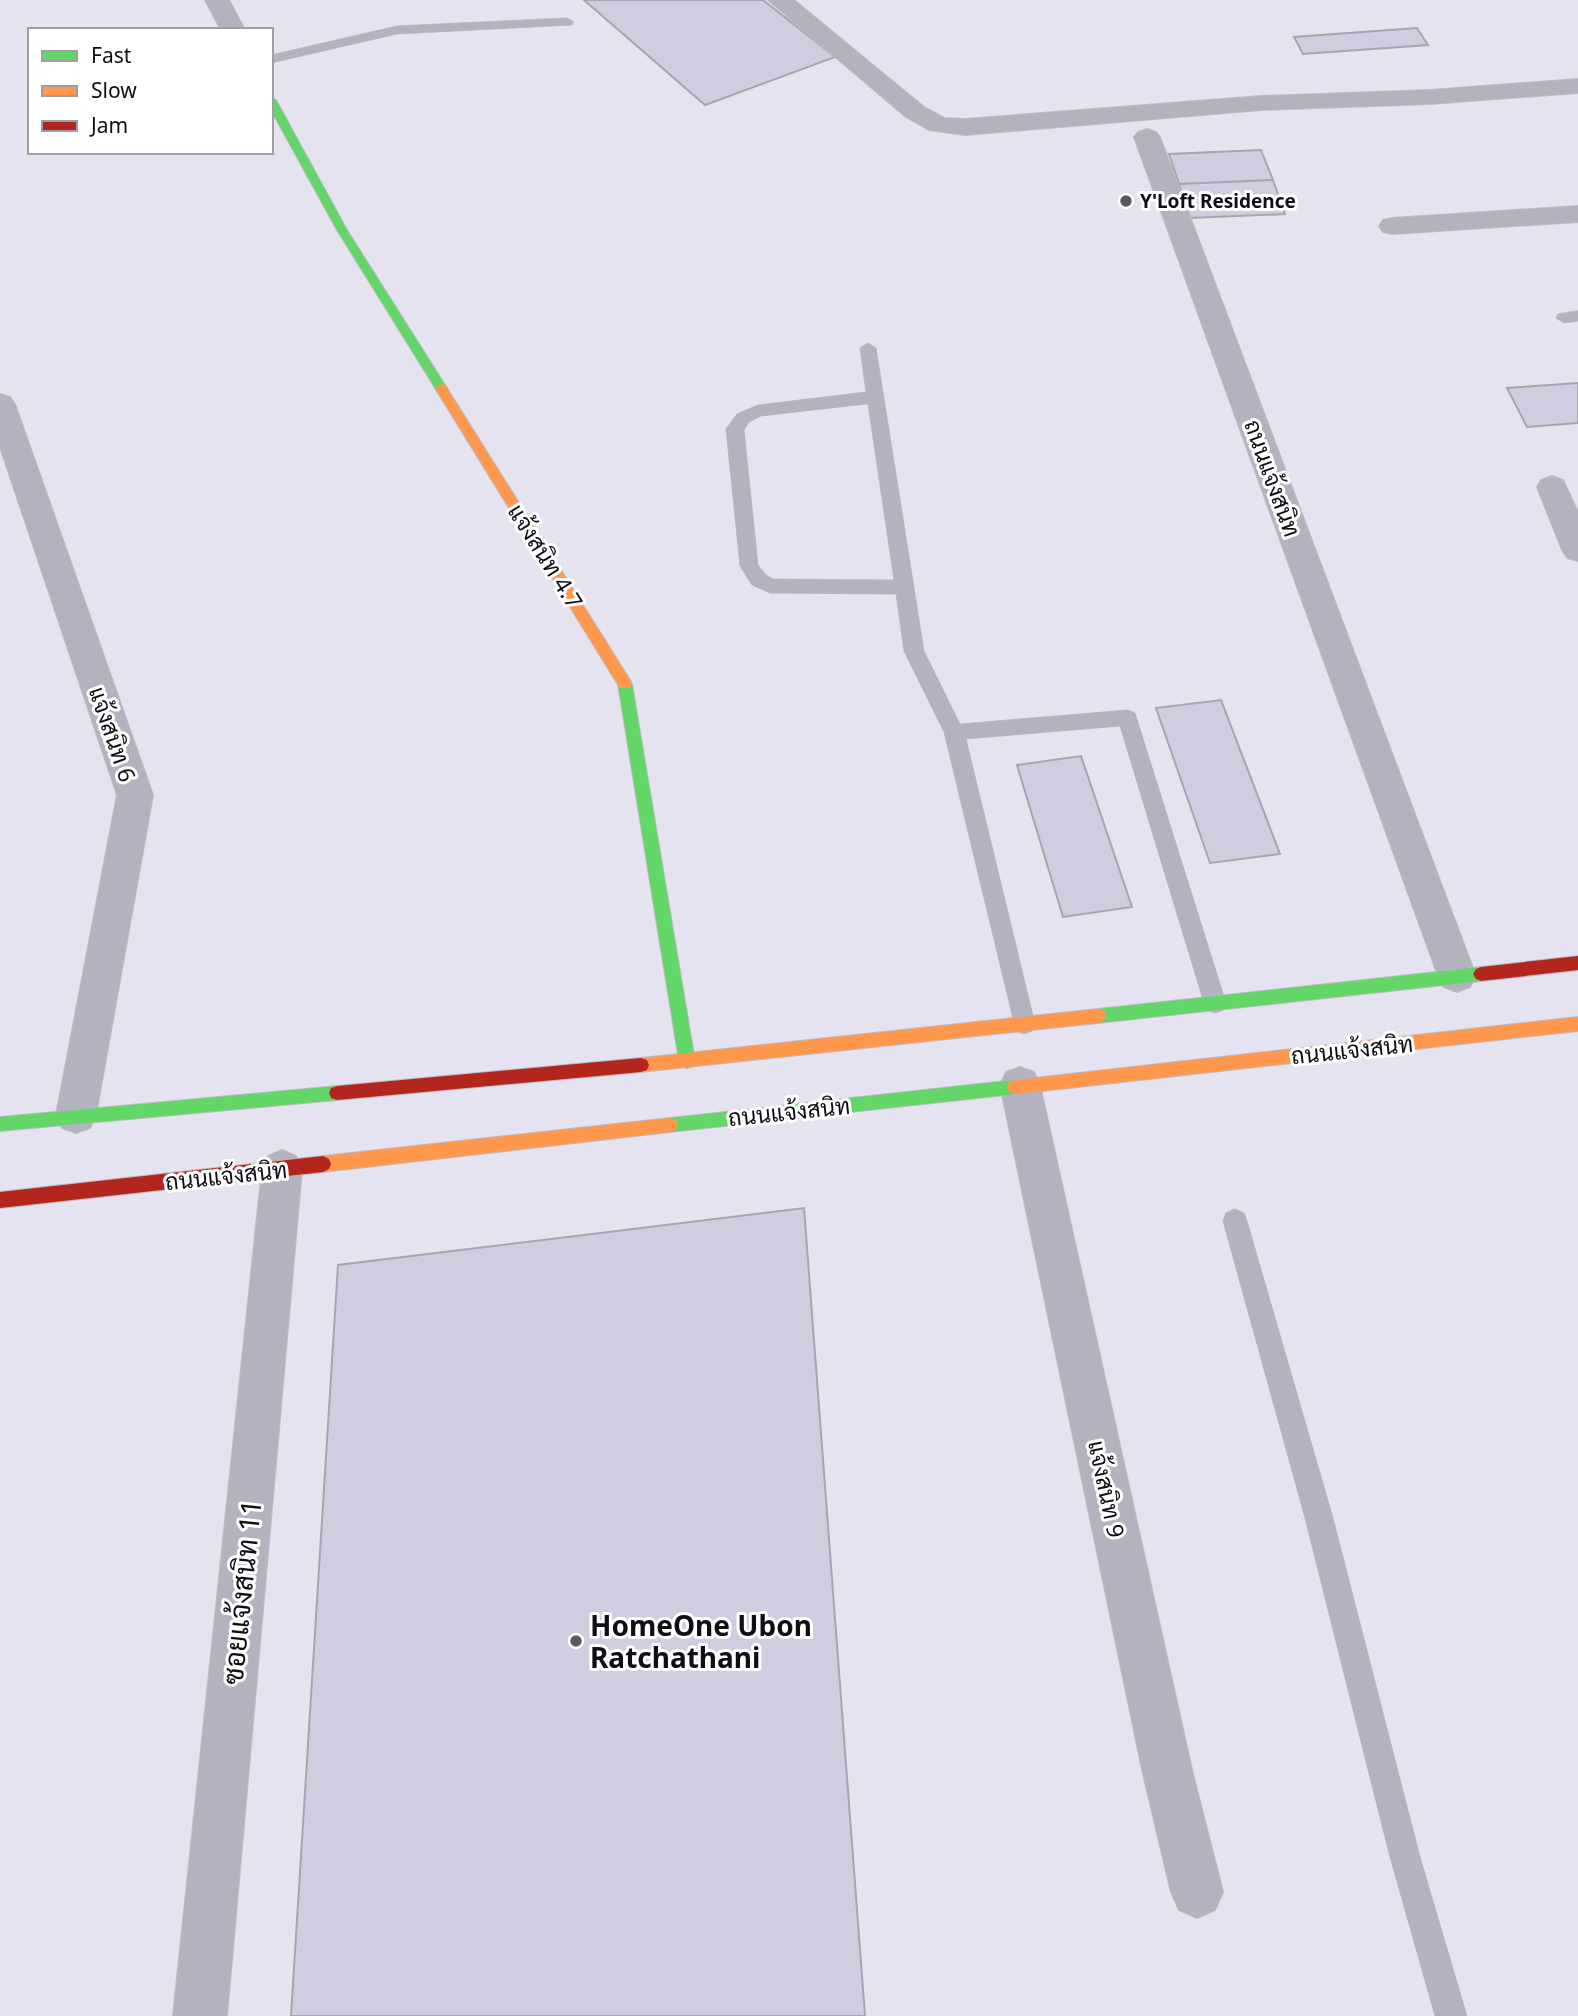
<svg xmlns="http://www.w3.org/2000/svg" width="1578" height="2016" font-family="'Noto Sans',Sarabun,sans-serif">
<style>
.building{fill:#d0cde1;stroke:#a6a6af;stroke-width:2}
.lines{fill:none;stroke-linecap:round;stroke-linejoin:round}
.lane-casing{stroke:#bebdc7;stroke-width:1}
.street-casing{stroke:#bebdc7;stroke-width:2}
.fast-casing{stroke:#bebdc7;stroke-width:2}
.slow-casing{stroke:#bebdc7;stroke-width:2}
.jam-casing{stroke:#bebdc7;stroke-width:2}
.lane{fill:#b3b3bf;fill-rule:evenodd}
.street{fill:#b3b3bf;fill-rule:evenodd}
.fast{fill:#63d668;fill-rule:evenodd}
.slow{fill:#ff974d;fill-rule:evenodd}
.jam{fill:#b3261e;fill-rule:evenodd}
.poi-dot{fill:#595961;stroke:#fff;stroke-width:2.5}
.labels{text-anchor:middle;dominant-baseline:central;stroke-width:6;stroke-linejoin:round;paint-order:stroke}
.far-poi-label{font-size:19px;font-weight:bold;fill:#0e0e15;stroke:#fff;text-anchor:start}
.street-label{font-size:23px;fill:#0e0e15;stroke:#fff}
.near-street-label{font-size:28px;fill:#0e0e15;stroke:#fff}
.near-poi-label{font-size:28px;font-weight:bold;fill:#0e0e15;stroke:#fff;text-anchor:start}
</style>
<rect width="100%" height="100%" fill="#e4e3ef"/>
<path class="building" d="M584,0H763L835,57L705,105Z
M1417,28L1428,45L1303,54L1294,37Z
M1261,150L1273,180L1179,184L1169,154Z
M1273,180L1285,214L1190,218L1179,184Z
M1578,383V423L1527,427L1507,388Z
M1221,700L1280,854L1210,863L1156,708Z
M1081,756L1132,907L1063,917L1017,765Z
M804,1208L865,2016H291L338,1265Z"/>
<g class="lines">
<defs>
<path id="lane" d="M567,18L574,22L572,25L397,34L271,63V55L397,26Z
M1578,311V321L1564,323L1556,318L1558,314Z
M868,343L876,348L924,651L960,724L1128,710L1135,713L1226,1003L1223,1010L1215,1013L1207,1010L1204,1003L1120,726L966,739L1035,1024L1032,1031L1024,1034L1016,1031L944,732L904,651L896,594L770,593L752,585L740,566L726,429L737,414L758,405L866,392L860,348ZM868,404L894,580L773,579L766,575L758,565L744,430L749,422L761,416Z
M1235,1209L1244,1213L1247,1221L1333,1518L1420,1857L1467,2016H1435L1390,1857L1305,1518L1223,1221L1226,1213Z"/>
<path id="street" d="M205,0H229L245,30H221Z
M768,0H794L924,107L944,118L965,119L1261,96L1430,90L1578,79V93L1430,104L1261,110L965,135L929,130L906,117Z
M1147,129L1156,132L1160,137L1476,976L1470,987L1457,992L1444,987L1438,976L1134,137L1138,132Z
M1578,206V222L1392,234L1383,232L1379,226L1383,220L1392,218Z
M0,394L10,397L15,404L153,795L96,1115L90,1128L76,1133L62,1128L56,1115L117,795L0,447Z
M1552,476L1563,480L1578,512V561L1567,558L1562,550L1537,487L1541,480Z
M1020,1067L1034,1072L1040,1085L1193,1774L1223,1892L1215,1910L1197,1918L1179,1910L1171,1892L1143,1774L1000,1085L1006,1072Z
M282,1150L296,1156L302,1169L227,2016H173L262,1169L268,1156Z"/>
<path id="fast" d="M271,97L276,100L347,230L447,388L445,391H437L337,230L271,110Z
M625,679L632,684L695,1061L693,1066L687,1068L681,1066L679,1061L618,684Z
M1481,967L1486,969L1489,974L1486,979L1481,981L1098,1023L1092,1021L1090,1016L1092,1011L1098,1009Z
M1015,1080L1021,1082L1023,1087L1021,1092L1015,1094L670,1132L664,1130L662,1125L664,1120L670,1118Z
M337,1086L343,1088L345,1093L343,1098L337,1100L0,1131V1117Z"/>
<path id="slow" d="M441,384L445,385L630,680L632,684L630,688H620L435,388Z
M1098,1009L1104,1011L1106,1016L1104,1021L1098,1023L641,1072L635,1070L633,1065L635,1060L641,1058Z
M1578,1017V1031L1015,1094L1009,1092L1007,1087L1009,1082L1015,1080Z
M670,1118L676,1120L678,1125L676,1130L670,1132L323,1172L317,1169L315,1164L317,1159L323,1156Z"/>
<path id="jam" d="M1578,956V970L1481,981L1476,979L1473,974L1476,969L1481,967Z
M641,1058L647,1060L649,1065L647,1070L641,1072L337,1100L331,1098L329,1093L331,1088L337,1086Z
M323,1156L329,1159L331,1164L329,1169L323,1172L0,1208V1192Z"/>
</defs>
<use href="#lane" class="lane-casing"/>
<use href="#street" class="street-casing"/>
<use href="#fast" class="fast-casing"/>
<use href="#slow" class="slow-casing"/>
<use href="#jam" class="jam-casing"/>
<use href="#lane" class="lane"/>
<use href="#street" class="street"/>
<use href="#fast" class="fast"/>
<use href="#slow" class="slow"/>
<use href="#jam" class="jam"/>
</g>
<g class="poi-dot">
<circle cx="1126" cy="201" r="7"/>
<circle cx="576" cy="1641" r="7"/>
</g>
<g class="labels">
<g class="far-poi-label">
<text x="1140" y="201">Y'Loft Residence</text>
</g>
<g class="street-label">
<text transform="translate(1273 478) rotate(70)">ถนนแจ้งสนิท</text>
<text transform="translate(546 556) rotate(58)">แจ้งสนิท 4.7</text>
<text transform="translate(113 734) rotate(71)">แจ้งสนิท 6</text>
<text transform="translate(1352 1049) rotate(-6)">ถนนแจ้งสนิท</text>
<text transform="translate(789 1111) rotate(-6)">ถนนแจ้งสนิท</text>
<text transform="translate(226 1175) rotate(-6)">ถนนแจ้งสนิท</text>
<text transform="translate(1107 1489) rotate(78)">แจ้งสนิท 9</text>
</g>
<g class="near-street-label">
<text transform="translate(241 1592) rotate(-84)">ซอยแจ้งสนิท 11</text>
</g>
<g class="near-poi-label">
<text x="590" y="1625">HomeOne Ubon<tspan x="590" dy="32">Ratchathani</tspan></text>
</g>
</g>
<rect x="28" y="28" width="245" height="126" fill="#ffffff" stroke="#9f9fa1" stroke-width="2"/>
<rect x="42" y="51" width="35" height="10" fill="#63d668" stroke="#9f9fa1" stroke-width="2"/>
<text x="91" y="63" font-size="21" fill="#0e0e15">Fast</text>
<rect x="42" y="86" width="35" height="10" fill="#ff974d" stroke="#9f9fa1" stroke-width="2"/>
<text x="91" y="98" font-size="21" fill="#0e0e15">Slow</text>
<rect x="42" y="121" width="35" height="10" fill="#b3261e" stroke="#9f9fa1" stroke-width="2"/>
<text x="91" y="133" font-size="21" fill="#0e0e15">Jam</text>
</svg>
